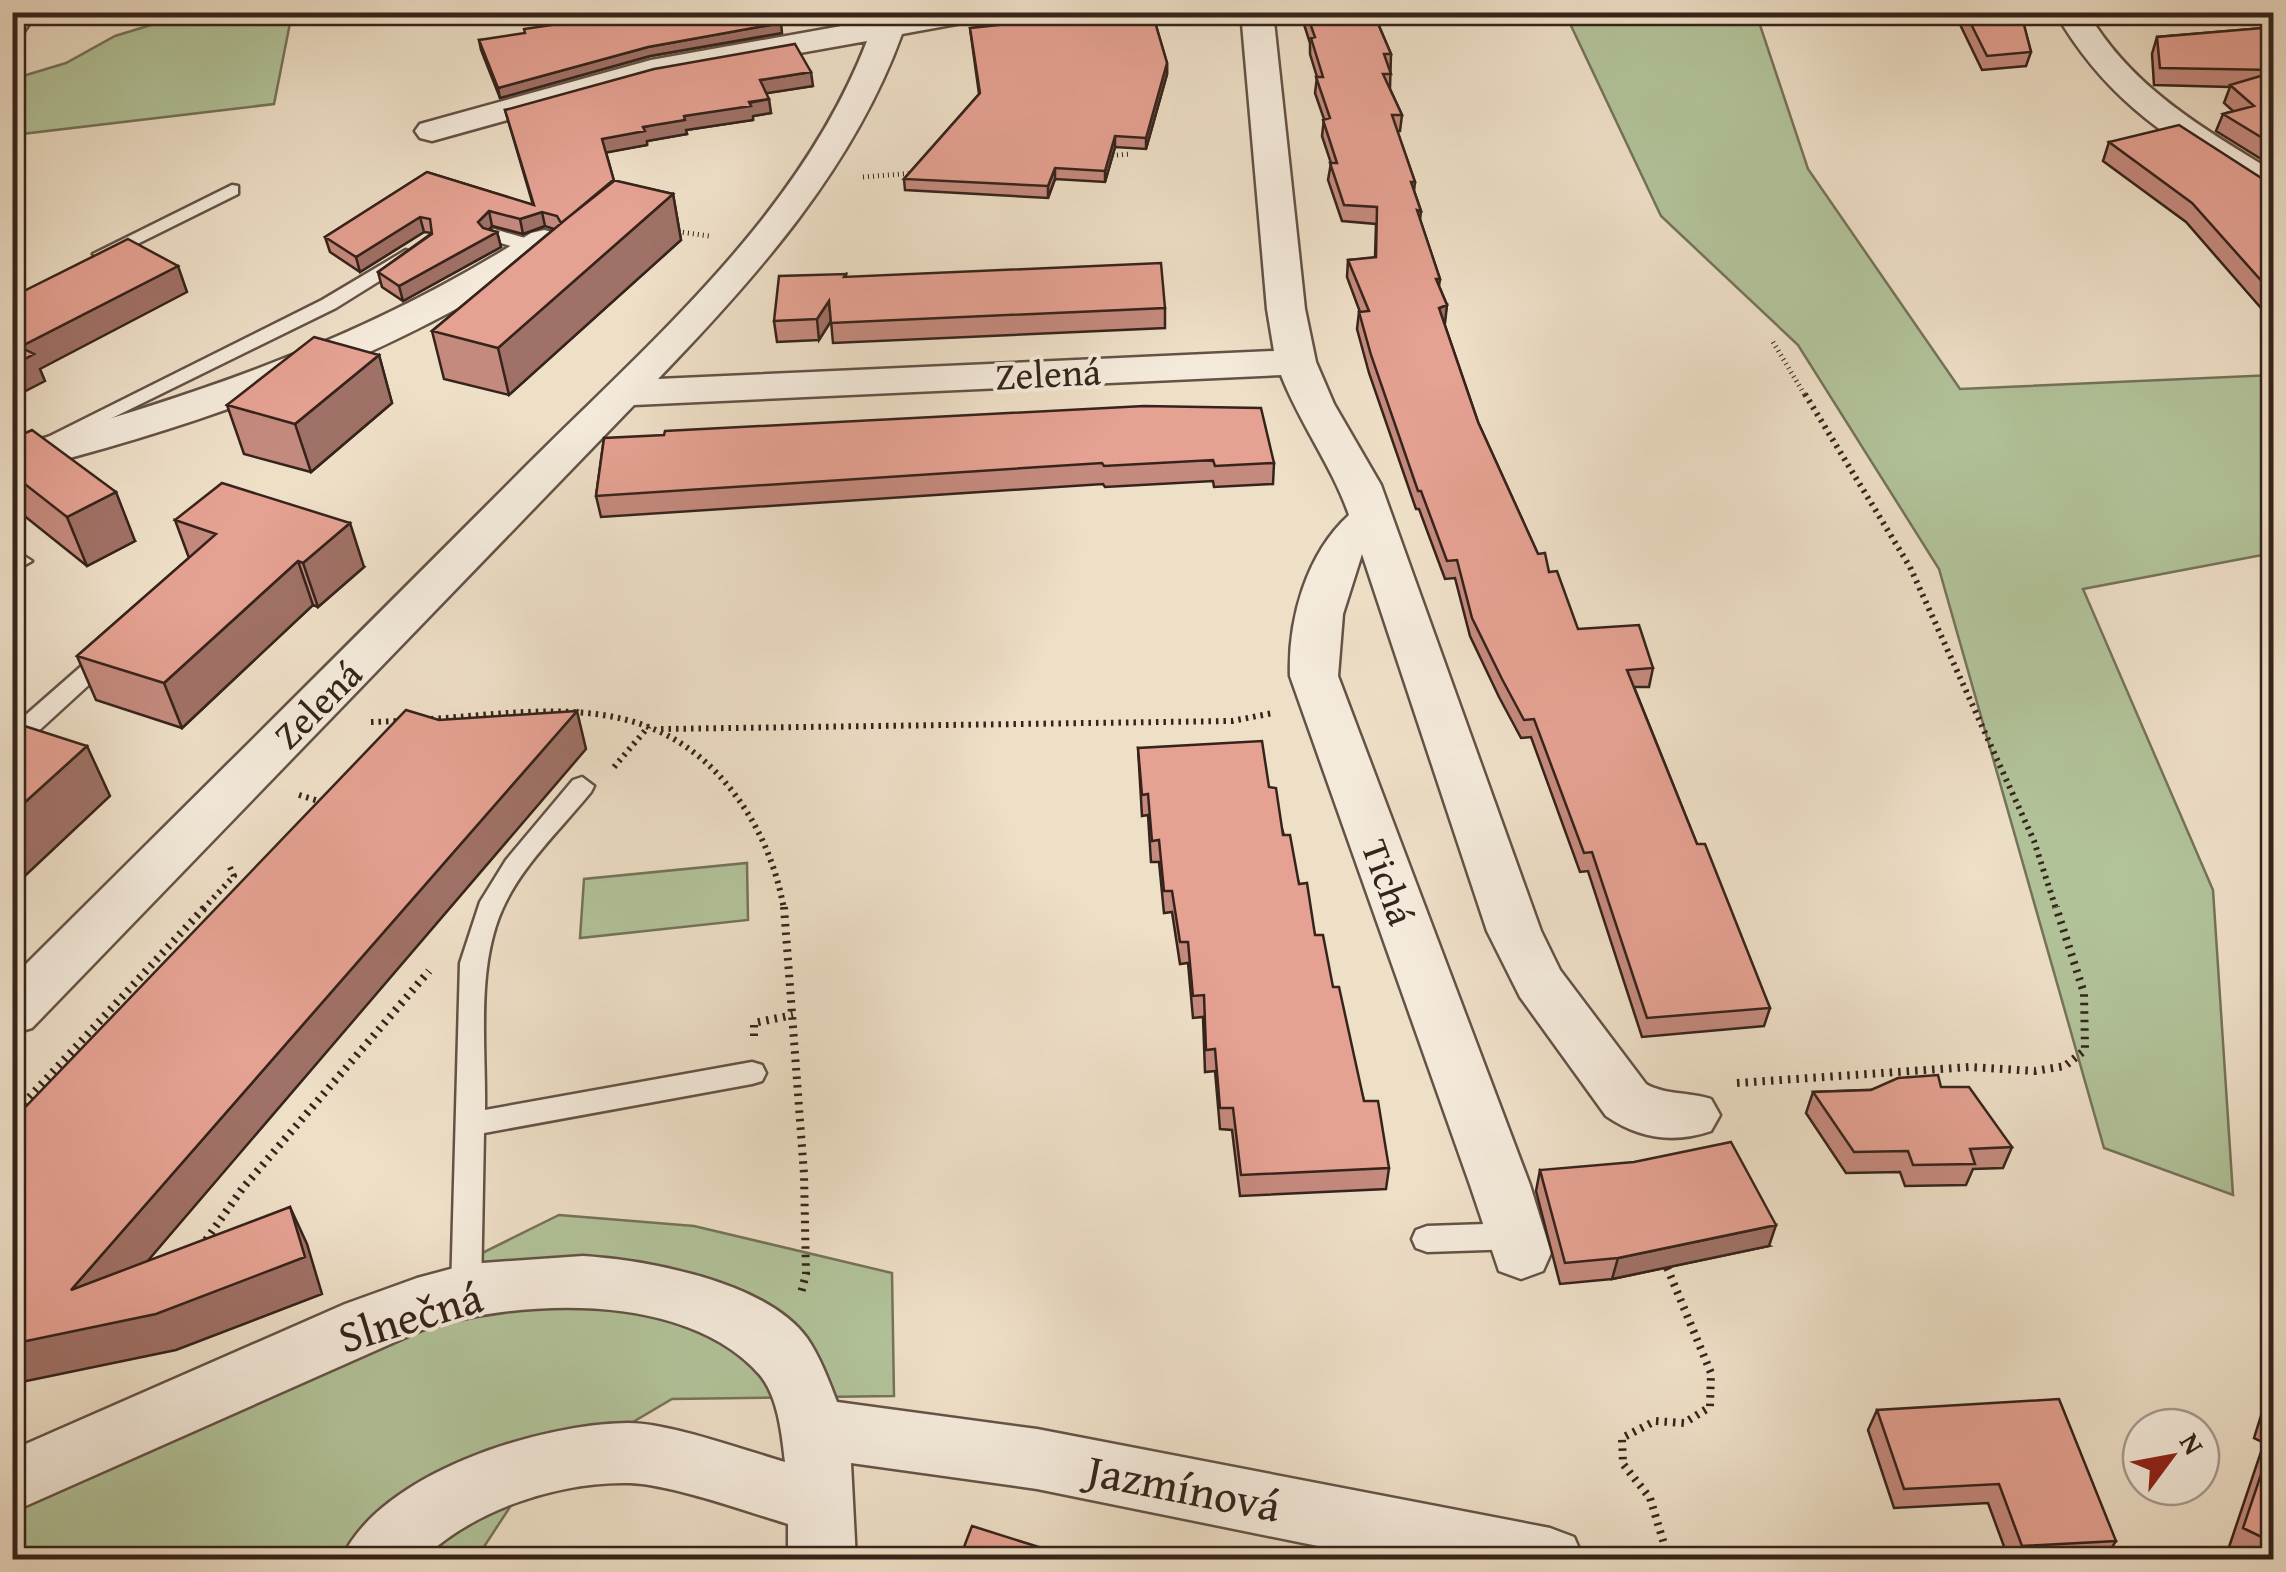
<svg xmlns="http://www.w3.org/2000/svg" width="2286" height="1572" font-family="'Gentium Book Plus',serif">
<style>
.green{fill:#b2c39a;stroke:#74735a;stroke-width:2.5}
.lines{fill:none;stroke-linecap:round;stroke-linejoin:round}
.service-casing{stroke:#645246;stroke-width:5}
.minor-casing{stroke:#645246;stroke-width:5}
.path-far2{stroke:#36231b;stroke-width:5;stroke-dasharray:1 4;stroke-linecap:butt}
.path-far1{stroke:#36231b;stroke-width:6;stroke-dasharray:2.5 5;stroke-linecap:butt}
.path{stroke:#36231b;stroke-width:8;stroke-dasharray:2.5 6;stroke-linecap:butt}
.service{fill:#f4eadb;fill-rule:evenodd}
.minor{fill:#f4eadb;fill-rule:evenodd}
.wall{fill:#c58a7e;stroke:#36231b;stroke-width:2.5}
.shaded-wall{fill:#a07166;stroke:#36231b;stroke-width:2.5}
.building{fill:#e5a192;stroke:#36231b;stroke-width:2.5}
.labels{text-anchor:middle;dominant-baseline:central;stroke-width:8;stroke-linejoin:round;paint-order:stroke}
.street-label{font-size:38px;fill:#36231b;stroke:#f4eadb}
.near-street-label{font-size:45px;fill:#36231b;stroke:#f4eadb}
</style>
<rect width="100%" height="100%" fill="#eedfc7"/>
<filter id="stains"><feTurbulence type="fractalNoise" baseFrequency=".002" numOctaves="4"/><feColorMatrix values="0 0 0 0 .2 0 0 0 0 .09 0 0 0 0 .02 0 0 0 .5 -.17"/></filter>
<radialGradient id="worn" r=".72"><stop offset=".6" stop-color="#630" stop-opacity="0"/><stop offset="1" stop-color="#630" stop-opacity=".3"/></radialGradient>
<path class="green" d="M190,13H292L274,104L13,135V79L66,63L115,36Z
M1565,13H1756L1808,169L1960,389L2273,375V553L2083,589L2213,890L2233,1195L2104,1148L1939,569L1798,345L1661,216Z
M747,863L748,920L580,938L584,879Z
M559,1215L694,1226L892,1273L894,1396L672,1399L523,1487L476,1559L13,1560V1485Z"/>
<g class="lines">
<defs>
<path id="service" d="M232,185L238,186V194L109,258L102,260L93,254Z
M494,229L542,243L544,247L535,253L487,239L485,235Z
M406,250L415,256L413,260L336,308L49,449H35L32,445L322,300Z
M21,554L32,561L12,572V556Z
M109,646L121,654L117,659L21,747L12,749V727L101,649Z
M582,777L594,786L591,792C561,829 521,866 502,910C476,969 486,1046 485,1110L752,1062L762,1065L766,1073L762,1081L752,1084L484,1133L481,1292L477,1301L466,1305L455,1301L451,1292L460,963L480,902L506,860L573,780Z
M1516,1223L1527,1227L1531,1236L1527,1245L1516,1249L1427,1252L1416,1248L1412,1239L1416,1230L1427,1226Z"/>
<path id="minor" d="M12,12H37L23,33L12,36Z
M878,12H989L984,19L902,34C853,169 756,277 658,379L1274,351L1267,309L1241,12H1273L1305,309L1316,362L1334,404L1381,485L1541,931L1560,970L1646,1084C1664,1095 1690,1092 1711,1099L1720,1115L1711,1131C1674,1144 1638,1138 1606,1116L1520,997L1487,931L1362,554L1343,614L1338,676L1530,1185L1551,1253L1543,1271L1521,1279L1499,1271L1470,1185L1290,676C1288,620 1306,554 1349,515C1332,466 1300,424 1281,375L634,405L32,1028L12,1034V978C180,811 348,645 515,477C645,346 799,218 867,41L655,79L432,141L420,138L415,131L420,124L651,60L875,20Z
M2055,12H2087C2132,88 2201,127 2274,172V199L2261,196C2174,140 2109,106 2055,12Z
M544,230L557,233L563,241L557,249C391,358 205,425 12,473V447C198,395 368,338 531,233Z
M583,1256C647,1260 767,1282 807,1338C820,1357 829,1381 837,1402L1037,1429L1550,1528L1574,1537L1584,1560H1387L1037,1489L851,1463L856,1560H788V1524C745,1511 673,1485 630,1483C559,1481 472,1510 422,1560H341C379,1473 539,1424 628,1423C669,1423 744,1450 785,1462C782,1435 778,1395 759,1374C686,1291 517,1298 422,1330L12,1512V1450L345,1304L417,1278L469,1264Z"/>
</defs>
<use href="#service" class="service-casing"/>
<use href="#minor" class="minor-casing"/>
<path class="path-far2" d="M1107,156L1130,154
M863,177L915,173
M673,231L709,236
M1773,342L1806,397"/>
<path class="path-far1" d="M1805,394L1910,567L2034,841L2056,909
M431,719C544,711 654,689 733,792C760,827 776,866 784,909
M371,722L399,721
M661,729L1232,721L1273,713
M614,767L649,726
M299,795L325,803
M203,909L234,876L229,865"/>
<path class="path" d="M784,907L804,1174L806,1274L801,1293
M754,1036V1023L793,1015
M1737,1083L1970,1067L2035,1071L2065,1066L2085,1050L2084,993L2056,907
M12,1116L205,907
M206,1240L242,1189L429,971
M1664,1260L1711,1373L1710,1407L1684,1423L1655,1421L1622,1438L1623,1464L1650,1498L1669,1560"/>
<use href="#service" class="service"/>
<use href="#minor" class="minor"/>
</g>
<path class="wall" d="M1037,12H1152L1167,63V74L1146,149L1115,147L1105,182L1055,179L1048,198L905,190L904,179L979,94L970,28L1042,20Z
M1300,12H1373L1391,54L1390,89L1402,115L1400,131H1397L1415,182L1414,191L1421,211L1420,220L1440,279L1439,286L1447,305L1444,323L1478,422L1538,554L1578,629L1653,668L1649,687H1634L1697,844L1770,1008L1764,1026L1642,1037L1588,871L1580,872L1531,737L1521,738L1499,697L1470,636L1455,578L1445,579L1419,509H1416L1369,373L1357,329L1359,312H1360L1347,277L1348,260L1375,258L1376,224L1342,221L1328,180L1331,163L1322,136L1324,119L1315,93L1317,77L1310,54V43Z
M1954,12H2020L2031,52L2026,66L1982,70Z
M2274,27V167L2216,131L2223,114L2233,111L2224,103L2230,87L2154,85L2152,54L2157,37Z
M782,33L650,56L500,98L481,50L479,40Z
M813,86L766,93L771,113L753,116V120L686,130L687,134L647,141V145L606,152L614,181L673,194L681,240L509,395L444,379L432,331L554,229L545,226L523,234L492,226L488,230L497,232L501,247L403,301L382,287L378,272L432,233L424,232L360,272L330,252L325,237L427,172L533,205L505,110Z
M2109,142L2274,182V323L2186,222L2103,161Z
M846,274V277L1165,308V328L833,343L831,321L819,340L777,342L774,321Z
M379,355L392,403L311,472L244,454L227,405Z
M604,438L1274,463L1273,484L1214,487L1213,481L1105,487L1103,484L601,517L596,496Z
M12,439L135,541L87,566L12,506Z
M175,520L364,567L318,607L313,605L182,728L96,700L77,656L189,558Z
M1138,748L1269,787L1315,935L1333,987L1364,1101L1389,1168L1386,1189L1240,1196L1232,1130L1220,1129L1215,1071L1205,1072L1203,1017L1193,1018L1188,963L1180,964L1172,912L1164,913L1159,862H1151L1148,815L1142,816Z
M1941,1087L2012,1147L2003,1168L1973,1169L1966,1185L1905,1186L1900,1172L1846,1173L1806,1113L1813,1092Z
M1540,1170L1769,1246L1612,1279L1560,1284L1536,1191Z
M2274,1374V1560H2254L2229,1547L2264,1443L2254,1438Z
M1877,1410L2116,1541L2104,1560H2009L1988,1503L1894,1508L1868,1430Z"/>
<path class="shaded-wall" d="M781,23L782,33L650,56L500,98L498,88L648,47Z
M1167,63V74L1146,149V138Z
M811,72L813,86L762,94L760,80Z
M769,99L771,113L753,116V120L686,130L687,134L647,141V145L604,153L602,139L684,116Z
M1115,136V147L1105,182V171Z
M1055,168V179L1048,198V186Z
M673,194L681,240L509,395L498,348Z
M489,211L492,226L482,237L478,222Z
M542,212L545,226L523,234L520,219Z
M420,217L424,232L360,272L356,257Z
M497,232L501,247L403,301L399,286Z
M178,266L187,292L40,369L45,381L12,398V366L20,347Z
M829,301L831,321L819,340L817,319Z
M1447,305L1445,323L1438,325L1439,308Z
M379,355L392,403L311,472L295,424Z
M116,492L135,541L87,566L67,517Z
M350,523L364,567L318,607L303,563Z
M298,561L313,605L182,728L164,683Z
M577,711L586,749L92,1326L71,1290Z
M87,746L110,796L12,888V814Z
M290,1207L307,1244L322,1294L176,1350L12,1384V1344Z
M1776,1225L1769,1246L1612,1279L1618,1258Z"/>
<path class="building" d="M606,12H775L781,23L648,47L498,88L479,40L525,33L524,29L566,23V19Z
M1043,12H1152L1167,63L1146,138L1115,136L1105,171L1055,168L1048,186L904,179L980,93L970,28L1048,20Z
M1306,12H1373L1391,54H1384L1391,74H1383L1402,115H1392L1415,182H1411L1421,211L1417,210L1440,279H1436L1447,305L1439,308L1478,422L1538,554L1545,553L1549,572L1557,571L1578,629L1639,625L1653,668L1627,670L1697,844H1705L1770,1008L1647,1018L1592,852L1584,853L1534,719L1524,720L1502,679L1472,618L1457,560L1447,561L1421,491H1418L1371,355L1359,312L1369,311L1348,260L1376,257L1377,207L1344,205L1330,163H1337L1323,120L1330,118L1316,77H1323L1311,38L1315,37Z
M1965,12H2020L2022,17L2031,52L1987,56Z
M2274,27V70L2160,68L2157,37Z
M795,44L811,72L760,80L769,99L749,102L751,106L684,116L685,120L643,127L645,131L602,139L614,181L561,223L557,216L542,212L520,219L489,211L478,222L483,228L497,232L399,286L378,272L432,234L430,219L420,217L356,257L325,237L427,172L534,205L505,110L654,69Z
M2274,72V145L2223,114L2254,106L2230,85Z
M2179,125L2266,181L2274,182V295L2192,203L2109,142Z
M613,180L673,194L498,348L432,331Z
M128,239L178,266L20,347L34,354L12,366V297Z
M1161,263L1165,308L831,323L829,301L817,319L774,321L779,276L846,274L844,277Z
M314,337L379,355L295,424L227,405Z
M1144,406L1261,408L1274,463L1215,466L1213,460L1104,466L1102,463L596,496L604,438L664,435L665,431Z
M32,430L116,492L67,517L12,474V439Z
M222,483L350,523L303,563L298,561L164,683L77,656L216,534L175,520Z
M406,710L439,720L577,711L71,1290L290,1207L305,1257L156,1314L12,1344V1121Z
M12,722L87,746L12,814Z
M1262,741L1269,787L1276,788L1283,835H1290L1299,884L1307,883L1315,935H1323L1333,987H1339L1364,1101H1378L1389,1168L1241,1175L1233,1108H1220L1215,1049L1206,1050L1204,995L1193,996L1188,942H1180L1172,891H1164L1159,840L1152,841L1148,794L1142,795L1138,748Z
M1938,1075L1941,1087H1969L2012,1147L1970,1149L1975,1164L1913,1165L1908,1151L1854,1152L1813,1092L1871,1090L1898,1078Z
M1731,1142L1776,1225L1618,1258L1565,1263L1540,1170L1634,1162Z
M2059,1399L2116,1541L2022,1546L1999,1484L1904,1489L1877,1410Z
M2274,1399V1421L2268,1418Z
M2274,1436V1543L2243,1528Z
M972,1526L1080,1560H959Z"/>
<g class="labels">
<g class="street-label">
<text transform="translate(1048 373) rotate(-3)">Zelená</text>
<text transform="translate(317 704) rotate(-45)">Zelená</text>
<text transform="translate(1389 882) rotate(70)">Tichá</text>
</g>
<g class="near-street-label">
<text transform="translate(410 1316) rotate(-17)">Slnečná</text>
<text transform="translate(1184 1487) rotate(11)">Jazmínová</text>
</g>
</g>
<rect width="2286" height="1572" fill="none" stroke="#eedfc7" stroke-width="50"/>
<rect x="15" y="15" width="2256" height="1542" fill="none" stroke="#36231b" stroke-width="5"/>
<rect x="25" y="25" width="2236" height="1522" fill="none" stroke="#36231b" stroke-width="2.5"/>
<g transform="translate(2171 1457) rotate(58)"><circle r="48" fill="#f4eadb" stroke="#a89a8e" stroke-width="2.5"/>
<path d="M0-8L18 38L0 25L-18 38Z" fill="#8f2418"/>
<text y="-15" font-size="28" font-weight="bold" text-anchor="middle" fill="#36231b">N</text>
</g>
<rect width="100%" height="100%" filter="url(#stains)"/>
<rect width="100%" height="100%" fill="url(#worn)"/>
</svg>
